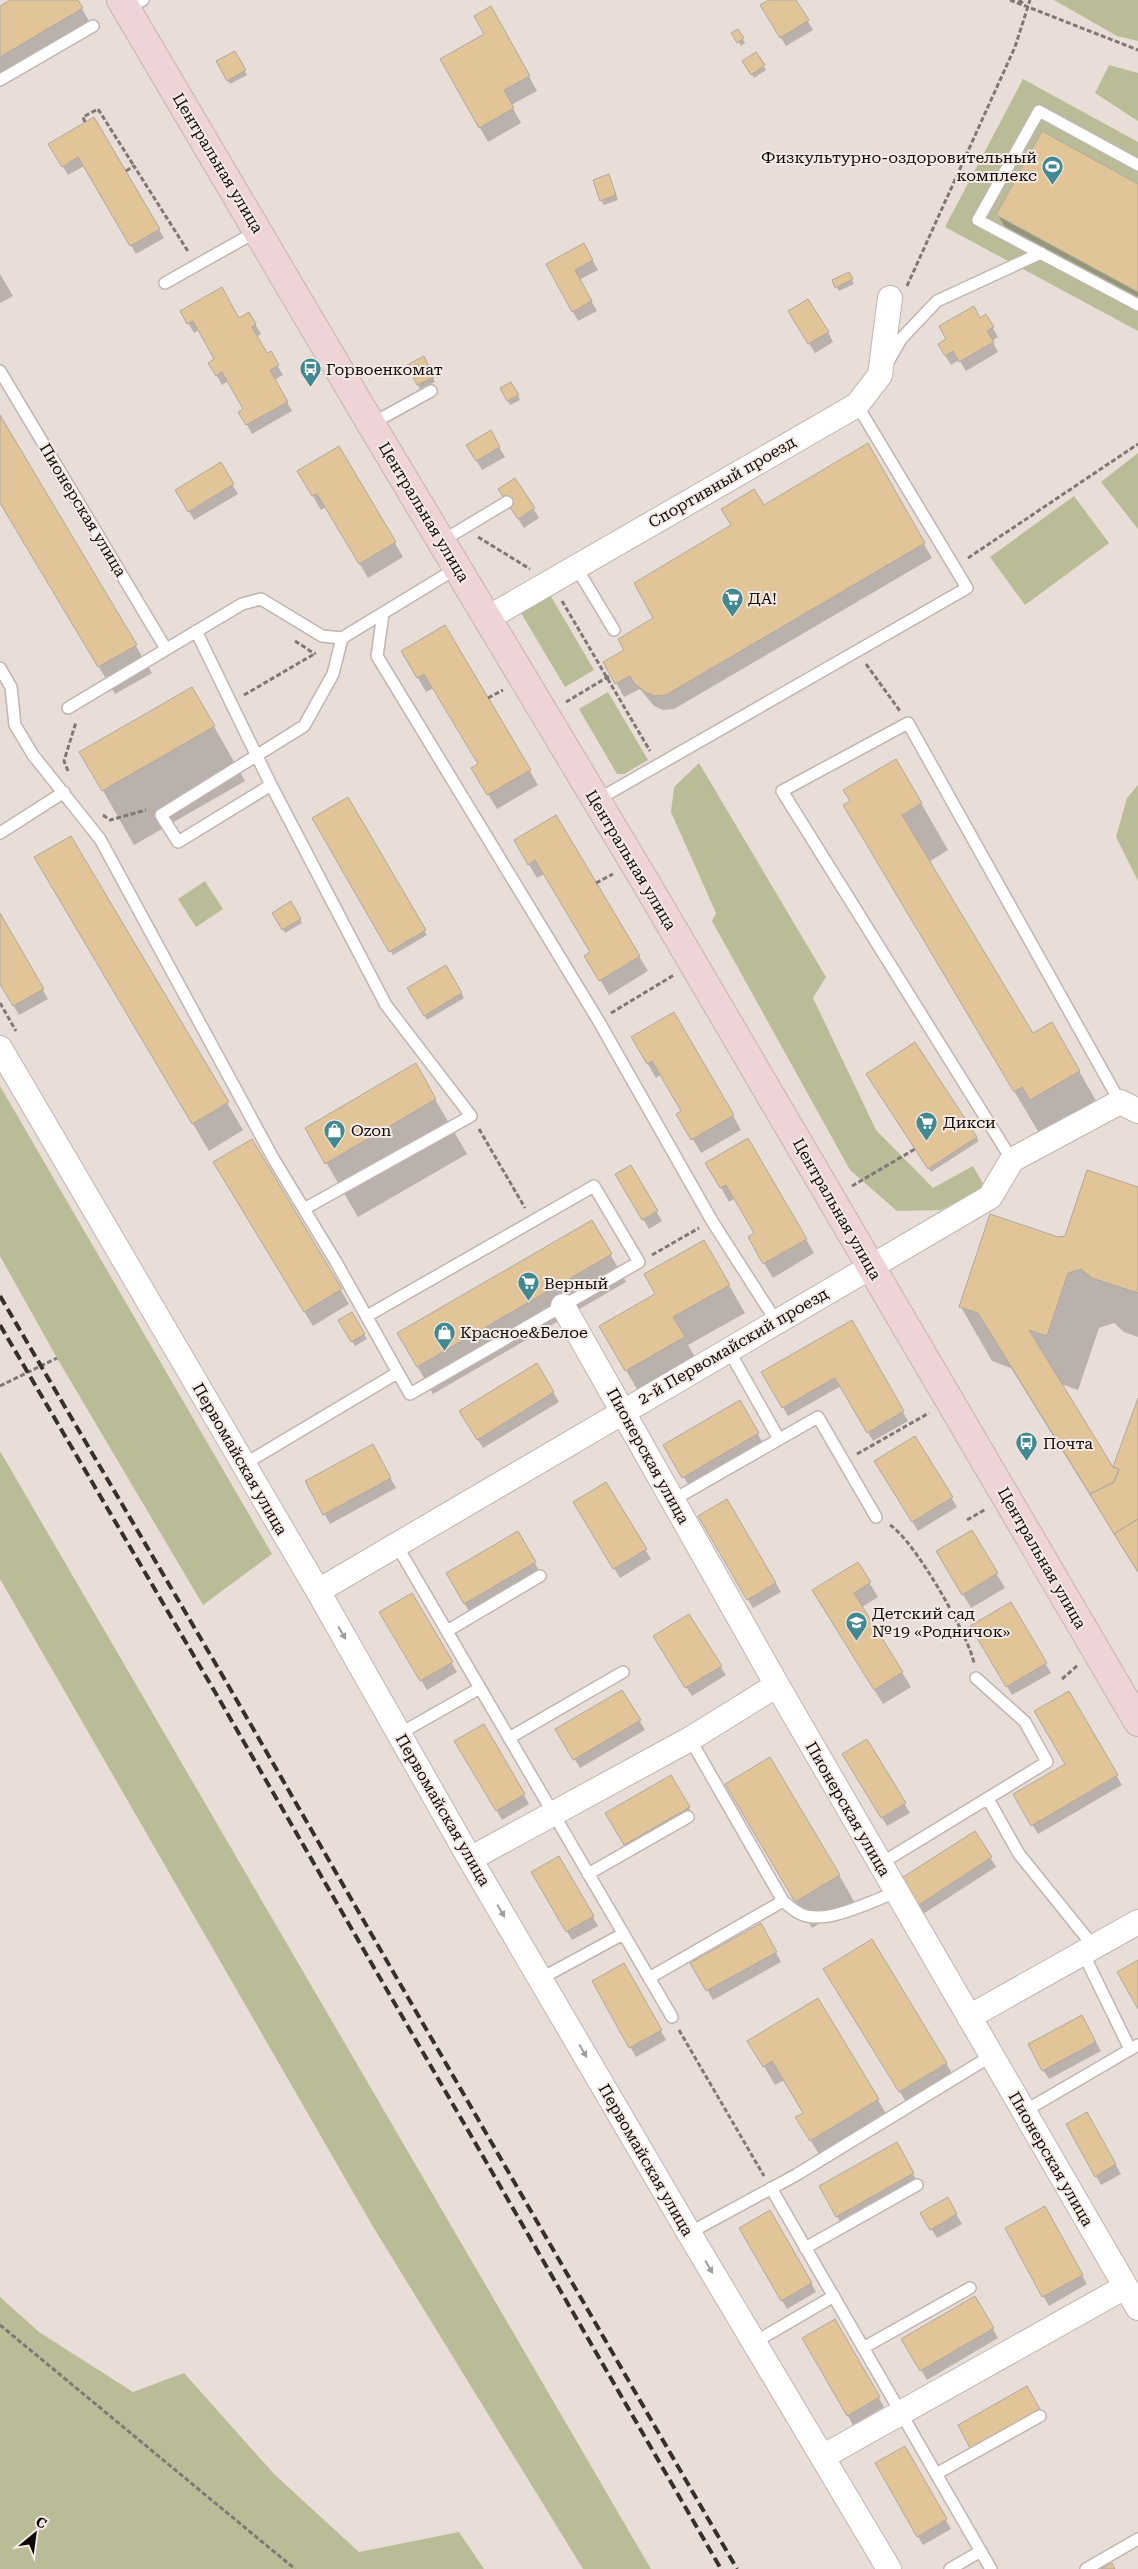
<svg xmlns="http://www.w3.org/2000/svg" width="1138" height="2569" font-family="'Roboto Serif',serif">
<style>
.green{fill:#b9bc96}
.shadow{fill:#0003}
.building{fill:#e1c497;stroke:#afa99f}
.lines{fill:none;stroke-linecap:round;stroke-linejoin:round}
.lane-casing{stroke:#c1b5b0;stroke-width:14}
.street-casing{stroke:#c1b5b0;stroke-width:26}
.secondary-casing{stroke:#c1b5b0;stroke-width:30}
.path{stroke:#807874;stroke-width:3;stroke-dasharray:5 2.5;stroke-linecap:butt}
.lane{stroke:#fff;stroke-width:11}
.street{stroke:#fff;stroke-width:24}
.secondary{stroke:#eed4d6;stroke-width:28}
.rail{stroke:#352f2d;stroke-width:4;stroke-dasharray:10 5;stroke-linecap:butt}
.oneway{fill:#9f9d9d}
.labels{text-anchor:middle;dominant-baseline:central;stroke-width:4;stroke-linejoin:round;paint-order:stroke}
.poi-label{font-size:16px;fill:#0f0b0a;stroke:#f6eae4;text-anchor:start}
.street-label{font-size:16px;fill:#0f0b0a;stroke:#f6eae4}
</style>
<rect width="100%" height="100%" fill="#e9ddd7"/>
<path class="green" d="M1054,0H1138V41L1117,36Z
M1109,65L1138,73V121L1095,93Z
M1023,79L1138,142V331L945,227Z
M1138,453V529L1101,482Z
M1074,496L1109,543L1025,605L990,557Z
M549,593L594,670L565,687L521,613Z
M608,692L648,760L624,774H617L579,709Z
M699,763L826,977L813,998L876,1130L933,1188L973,1166L985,1187L941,1210L897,1211L850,1170L712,921L716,913L671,812L674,787Z
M1138,785V881L1116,837L1127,798Z
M205,881L223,909L196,927L178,899Z
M0,1086L272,1554L203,1605L57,1358L0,1256Z
M0,1451L630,2533L651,2569H583L372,2225L0,1579Z
M0,2297L39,2332L133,2392L184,2373L274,2474L359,2552L459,2532L484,2569H0Z"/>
<path class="shadow" d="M12,0H77L93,28L0,82V7Z
M771,0H795L813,30L786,46L767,15Z
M491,8L537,91L511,105L521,123L488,142L442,59L486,34Z
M738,31L745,43L741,46L733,34Z
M234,52L247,75L230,84L218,62Z
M756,54L766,70L754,78L744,61Z
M94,119L164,238L136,254L84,166L68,175L50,145Z
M611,180L618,200L604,205L601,200Z
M1138,185V304L1009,234L998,215Z
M584,245L598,270L579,280L597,311L578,321L548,265Z
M849,273L854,284L839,291L833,280Z
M0,274L13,296L0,303Z
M181,311L239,319L249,314L261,334L256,337L267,355L270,353L283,375L274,380L292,411L252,434L240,412L245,410L228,381L222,385L210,363L216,360L199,330L194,333Z
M986,316L998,337L992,341L998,352L966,371L959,360L951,365L939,345Z
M795,321L828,332L833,342L815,353Z
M426,362L435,382L420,389L408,366Z
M511,383L520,400L510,405L501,388Z
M0,418L152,673L115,694L0,501Z
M490,432L505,457L482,470L467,445Z
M867,445L932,558L674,709L663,710L654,706L640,689L624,697L605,663L626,651L732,526Z
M339,448L403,557L368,578L326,507L321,510L299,472Z
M220,464L238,494L194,520L177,490Z
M515,479L539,518L524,528L505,498Z
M445,627L538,785L497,809L473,769L479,765L434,688L426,692L403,652Z
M192,688L245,781L134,845L81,752Z
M347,799L427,935L393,955L313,819Z
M851,801L921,803L948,850L929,862L1032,1035L1079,1071L1106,1118L1042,1138L872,852Z
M555,817L648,971L609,995L586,956L592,953L545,874L537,878L515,841Z
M70,837L243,1130L209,1151L51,885Z
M290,903L302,923L285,933L274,913Z
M0,915L48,999L19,1015L0,981Z
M445,967L464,998L427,1020L409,989Z
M674,1013L741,1130L701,1153L678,1114L682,1112L661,1074L656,1078L632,1037Z
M415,1065L467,1154L358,1217L306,1128Z
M870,1079L976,1137L979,1141L931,1172Z
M748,1139L814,1253L773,1278L749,1238L756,1234L735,1198L729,1202L707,1163Z
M252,1141L349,1304L313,1326L223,1177Z
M630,1167L662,1221L649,1229L617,1175Z
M1138,1188V1337L1124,1332L1114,1323L1099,1328L1078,1390L1061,1384L1113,1470L1138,1402V1573L1011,1368L992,1361L961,1307L1058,1238L1066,1237Z
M592,1222L626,1282L433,1394L399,1334Z
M704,1242L745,1313L688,1345L700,1366L642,1398L601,1326L657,1294Z
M352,1314L367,1339L355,1346L340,1321Z
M851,1322L908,1421L873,1441L841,1386L788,1416L763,1372Z
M536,1364L559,1402L483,1448L460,1411Z
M739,1402L763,1443L689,1486L665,1445Z
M915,1438L957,1507L918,1531L876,1461Z
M373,1446L396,1488L330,1524L307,1482Z
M606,1484L651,1559L620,1578L574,1503Z
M727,1501L781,1592L753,1608L699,1516Z
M971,1531L1005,1588L971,1608L938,1552Z
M518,1533L540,1572L470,1613L448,1574Z
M858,1564L878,1597L862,1607L911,1687L883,1704L822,1605Z
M411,1595L457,1672L427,1690L381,1612Z
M1011,1604L1051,1673L1012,1695L972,1626Z
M660,1646L720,1666L726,1675L692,1696Z
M622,1691L645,1730L580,1768L557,1730Z
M1068,1692L1122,1785L1038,1834L1014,1794L1066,1764Z
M483,1725L529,1804L502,1820L456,1741Z
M867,1741L910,1813L887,1826L844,1754Z
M671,1776L694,1817L630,1854L607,1813Z
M742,1812L839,1875L855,1903L812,1928Z
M975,1833L996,1867L923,1914L907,1889Z
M559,1857L598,1926L572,1940L533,1872Z
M761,1925L781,1962L713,2000L692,1963Z
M624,1964L666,2040L636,2057L593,1981Z
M836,1988L946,2063L957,2082L911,2110Z
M1087,2026L1101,2051L1049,2079L1043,2070Z
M749,2041L878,2100L889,2119L822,2159L797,2118L805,2113L784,2080L775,2085Z
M1087,2114L1121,2174L1101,2185L1067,2124Z
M896,2144L918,2183L842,2225L820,2187Z
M947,2199L962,2224L937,2238L922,2213Z
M1045,2208L1087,2284L1049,2306L1006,2229Z
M770,2212L816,2292L787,2309L741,2229Z
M974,2297L998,2338L927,2380L903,2339Z
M835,2321L884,2407L853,2425L804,2338Z
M1027,2388L1044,2419L977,2457L959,2426Z
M905,2448L951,2529L923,2545L877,2464Z"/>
<path class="building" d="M10,0H78L83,8L0,57V6Z
M769,0H796L809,20L780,38L760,5Z
M491,6L530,76L504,90L514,108L479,128L440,59L484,34L474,16Z
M738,29L744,38L737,43L731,33Z
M235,51L246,70L227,81L216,61Z
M756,52L765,65L751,75L742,61Z
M94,117L160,229L130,246L78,157L62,167L48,144Z
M1042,131L1138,184V292L996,215Z
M609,174L616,195L600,201L593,180Z
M584,243L593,260L575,270L592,301L572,312L546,264Z
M849,272L853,279L835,288L832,280Z
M222,287L239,318L249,312L256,324L252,327L267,353L271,351L279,365L270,370L288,402L246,425L238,412L243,409L222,372L216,376L208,363L214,359L193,321L187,324L180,311Z
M808,299L829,332L808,344L788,311Z
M974,306L980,318L986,314L994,327L987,331L994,342L959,362L953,351L945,356L938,344L946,339L939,326Z
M424,356L434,377L417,385L407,365Z
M511,382L519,395L507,401L500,388Z
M0,415L137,645L98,667L0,503Z
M491,430L500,447L476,461L466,445Z
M868,443L925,543L666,695L654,696L645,692L634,683L630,676L615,684L603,662L624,650L618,639L653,618L634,583L731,525L721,509L754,489L764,505Z
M339,446L396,542L359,564L317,494L312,496L297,471Z
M221,462L234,484L188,512L175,490Z
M515,478L535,508L518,519L498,489Z
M445,625L531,770L487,795L471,768L478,764L424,674L417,678L401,651Z
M192,687L215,726L102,791L79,752Z
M896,759L922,803L902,815L1033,1033L1052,1022L1080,1071L1030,1100L1022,1087L1014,1092L843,805L850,801L843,790Z
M348,797L426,930L389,952L312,818Z
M556,815L640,956L599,981L584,956L590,952L535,860L528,865L514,840Z
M71,836L229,1102L192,1124L34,857Z
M291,901L301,919L282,930L272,913Z
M0,913L44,989L13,1006L0,984Z
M446,965L462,993L424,1016L407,988Z
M674,1012L734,1115L691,1140L676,1114L681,1111L652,1061L647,1064L631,1037Z
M915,1042L977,1137L928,1169L866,1074Z
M416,1063L436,1099L325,1164L305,1128Z
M748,1138L807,1239L763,1264L748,1237L754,1233L726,1185L720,1188L705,1163Z
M252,1139L342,1289L304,1312L213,1162Z
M631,1165L658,1211L642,1220L615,1174Z
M1087,1170L1138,1187V1293L1092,1278L1081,1269L1068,1273L1047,1336L1029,1330L1113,1467L1119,1469L1114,1482L1090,1494L978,1313L959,1307L990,1214L1058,1237L1065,1236Z
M592,1220L612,1254L417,1367L397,1333Z
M704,1240L730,1285L673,1317L685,1337L625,1371L599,1326L655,1294L644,1274Z
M352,1312L365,1334L351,1342L338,1320Z
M852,1320L904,1411L867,1433L835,1378L782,1408L761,1372Z
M537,1363L554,1392L477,1440L459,1411Z
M1138,1398V1519L1114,1534L1090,1494L1114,1482L1119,1469L1113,1467Z
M740,1400L759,1433L682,1478L663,1445Z
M915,1436L953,1497L912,1522L874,1461Z
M373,1444L391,1478L323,1515L305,1481Z
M606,1482L647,1549L613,1569L573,1502Z
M727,1499L776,1583L747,1600L698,1516Z
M1138,1519V1572L1114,1534Z
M972,1530L998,1573L962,1595L936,1551Z
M518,1531L536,1562L464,1604L446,1573Z
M858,1562L871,1582L854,1593L903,1672L874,1690L812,1590Z
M412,1593L453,1662L420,1681L379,1612Z
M1011,1602L1047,1663L1006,1687L970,1626Z
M689,1614L722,1666L685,1688L653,1636Z
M622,1690L641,1720L573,1760L555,1729Z
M1069,1691L1118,1775L1031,1826L1013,1794L1065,1764L1034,1711Z
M484,1724L525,1794L496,1811L454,1741Z
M867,1739L906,1803L881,1818L842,1754Z
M770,1757L840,1875L795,1902L725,1784Z
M671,1775L690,1807L624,1845L605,1813Z
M975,1831L992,1857L917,1906L900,1879Z
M559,1856L594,1916L566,1932L531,1872Z
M761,1923L777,1952L706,1991L690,1963Z
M872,1939L947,2063L899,2092L823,1969Z
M1138,1960V2009L1117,1972Z
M624,1963L662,2030L629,2048L592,1981Z
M818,1998L879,2099L810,2141L795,2117L803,2113L772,2061L763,2067L747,2041Z
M1082,2015L1096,2042L1042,2071L1028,2044Z
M1087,2112L1116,2164L1095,2177L1066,2124Z
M897,2142L914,2173L836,2217L819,2186Z
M948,2197L957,2214L930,2230L920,2213Z
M1045,2206L1083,2275L1042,2297L1005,2228Z
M770,2210L812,2283L781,2301L739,2228Z
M975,2296L994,2328L920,2371L901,2339Z
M835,2319L880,2397L847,2416L802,2338Z
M1027,2386L1040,2409L970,2448L958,2425Z
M905,2446L947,2519L917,2537L875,2463Z
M1112,2563L1115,2569H1101Z"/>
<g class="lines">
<defs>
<path id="lane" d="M126,9L143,0
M0,80L93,26
M1138,165L1039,111L978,220L1138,305
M165,283L259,230
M889,360L901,339L937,301L1041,253
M0,371L166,649
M371,424L431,391
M442,541L507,502
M576,567L614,630
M383,614L377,656L598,1020L712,1221L776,1321
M196,631L271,785L386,1005L471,1116L304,1209
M0,668L11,687L15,725L33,755L100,839L273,1158L336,1262L410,1394L639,1262L594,1186L367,1316
M68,708L242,604L261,599L322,636L342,638L457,568
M271,785L178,842L161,815L304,726L333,674L342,638
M597,800L967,588L857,405
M0,833L64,792
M1012,1160L782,791L908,723L1120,1102
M728,1349L779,1439
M243,1465L397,1373
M673,1500L818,1417L876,1517
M396,1544L672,2017
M447,1631L540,1576
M399,1734L480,1688
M509,1738L623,1672
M690,1739L783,1901C788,1905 793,1910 799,1913C823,1927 872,1901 896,1892
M988,1799L1019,1854L1094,1947
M880,1864L1047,1762L1025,1722L976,1678
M588,1874L688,1817
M1083,1953L1130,2049
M649,1978L783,1901
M540,1979L623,1934
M1023,2112L1138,2045
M771,2188L991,2569
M689,2233L796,2175L991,2056
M805,2248L917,2185
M755,2342L834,2296
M863,2348L970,2288
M936,2474L1040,2416
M950,2569L981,2551
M1086,2569L1138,2539"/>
<path id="street" d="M488,618L857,405L880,375L890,298
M0,1048L318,1591L470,1859L689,2233L889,2569
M563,1306L777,1685L1138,2308
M318,1591L990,1197L1012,1160L1120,1102L1138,1111
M470,1859L690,1739L777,1685
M969,2017L1138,1922
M824,2456L1125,2287"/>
<path id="secondary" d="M121,0L371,424L646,883L1138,1722"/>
</defs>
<use href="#lane" class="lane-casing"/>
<use href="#street" class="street-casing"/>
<use href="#secondary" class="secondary-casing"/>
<path class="path" d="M1010,0L1138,50
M1019,0L1025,5
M85,122L83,117L98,109L134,166
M126,171L134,166L189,253
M907,286L1015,47L1030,0
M478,537L530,569
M968,558L1138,444
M562,601L650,751
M295,641L315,654
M866,664L900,711
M244,695L316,653
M488,698L503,690
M566,702L611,675
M68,771L64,761L76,722
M103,815L110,820L146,810
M596,883L613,874
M0,1003L16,1031
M611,1013L674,975
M479,1129L525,1208
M852,1186L915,1149
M652,1255L699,1228
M0,1386L57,1358
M857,1454L929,1413
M967,1520L986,1509
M890,1525C914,1540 968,1634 974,1663
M1062,1679L1078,1665
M679,2030L764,2176
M0,2325L295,2569"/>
<use href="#lane" class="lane"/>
<use href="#street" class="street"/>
<use href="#secondary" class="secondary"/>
<path class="rail" d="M0,1296L228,1685L737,2569
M0,1325L215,1692L721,2569"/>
</g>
<defs><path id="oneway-solid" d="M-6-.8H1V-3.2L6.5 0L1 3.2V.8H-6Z" transform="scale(1.25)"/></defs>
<g class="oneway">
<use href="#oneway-solid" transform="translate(342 1633) rotate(60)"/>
<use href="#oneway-solid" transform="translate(501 1911) rotate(60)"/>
<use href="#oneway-solid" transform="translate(583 2051) rotate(60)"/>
<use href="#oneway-solid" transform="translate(709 2267) rotate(59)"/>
</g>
<defs>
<symbol id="stadium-pin" viewBox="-11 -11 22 30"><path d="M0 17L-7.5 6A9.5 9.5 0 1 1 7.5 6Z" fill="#418890" stroke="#f6eae4"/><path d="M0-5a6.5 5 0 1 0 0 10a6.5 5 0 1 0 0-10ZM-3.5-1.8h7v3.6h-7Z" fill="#fff"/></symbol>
<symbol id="bus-pin" viewBox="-11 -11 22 30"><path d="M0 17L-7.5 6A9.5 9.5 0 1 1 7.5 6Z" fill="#418890" stroke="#f6eae4"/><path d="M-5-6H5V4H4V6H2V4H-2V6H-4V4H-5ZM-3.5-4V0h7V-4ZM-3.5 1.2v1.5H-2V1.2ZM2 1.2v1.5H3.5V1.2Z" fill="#fff"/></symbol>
<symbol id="supermarket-pin" viewBox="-11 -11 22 30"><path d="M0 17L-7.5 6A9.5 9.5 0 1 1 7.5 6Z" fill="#418890" stroke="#f6eae4"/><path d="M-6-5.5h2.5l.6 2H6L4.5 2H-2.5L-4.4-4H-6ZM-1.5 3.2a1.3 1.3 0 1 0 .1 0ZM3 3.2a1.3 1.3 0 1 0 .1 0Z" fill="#fff"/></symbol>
<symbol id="shop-pin" viewBox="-11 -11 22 30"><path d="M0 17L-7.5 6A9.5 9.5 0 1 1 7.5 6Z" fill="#418890" stroke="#f6eae4"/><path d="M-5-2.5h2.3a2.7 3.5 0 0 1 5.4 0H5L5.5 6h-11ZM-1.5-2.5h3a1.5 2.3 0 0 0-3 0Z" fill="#fff"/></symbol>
<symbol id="school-pin" viewBox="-11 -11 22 30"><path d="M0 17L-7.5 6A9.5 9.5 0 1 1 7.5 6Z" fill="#418890" stroke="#f6eae4"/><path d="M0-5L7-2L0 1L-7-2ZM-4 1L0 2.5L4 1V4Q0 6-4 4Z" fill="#fff"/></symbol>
</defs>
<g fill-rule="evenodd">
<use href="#stadium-pin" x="1040" y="154" width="25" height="34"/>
<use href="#bus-pin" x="298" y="356" width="25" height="34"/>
<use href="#supermarket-pin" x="720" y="586" width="25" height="34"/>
<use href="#supermarket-pin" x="914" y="1110" width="25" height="34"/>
<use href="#shop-pin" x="322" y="1118" width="25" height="34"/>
<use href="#supermarket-pin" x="516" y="1270" width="25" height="34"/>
<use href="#shop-pin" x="432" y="1320" width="25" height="34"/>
<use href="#bus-pin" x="1014" y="1430" width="25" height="34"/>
<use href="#school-pin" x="844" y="1610" width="25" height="34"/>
</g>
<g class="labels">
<g class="poi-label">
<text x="1037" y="157" text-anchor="end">Физкультурно-оздоровительный<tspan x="1037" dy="18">комплекс</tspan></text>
<text x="326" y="369">Горвоенкомат</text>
<text x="748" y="598">ДА!</text>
<text x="943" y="1122">Дикси</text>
<text x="351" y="1130">Ozon</text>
<text x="544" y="1283">Верный</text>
<text x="460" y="1332">Красное&amp;Белое</text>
<text x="1043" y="1443">Почта</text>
<text x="872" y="1613">Детский сад<tspan x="872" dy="18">№19 «Родничок»</tspan></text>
</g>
<g class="street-label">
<text transform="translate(218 163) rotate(59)">Центральная улица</text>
<text transform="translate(722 482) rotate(-30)">Спортивный проезд</text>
<text transform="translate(83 510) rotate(59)">Пионерская улица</text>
<text transform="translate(424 512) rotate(59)">Центральная улица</text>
<text transform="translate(631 860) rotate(59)">Центральная улица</text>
<text transform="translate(837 1209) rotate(60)">Центральная улица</text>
<text transform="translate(733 1346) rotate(-30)">2-й Первомайский проезд</text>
<text transform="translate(648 1456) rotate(61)">Пионерская улица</text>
<text transform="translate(240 1459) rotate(60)">Первомайская улица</text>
<text transform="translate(1042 1558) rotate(60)">Центральная улица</text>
<text transform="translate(848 1809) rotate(60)">Пионерская улица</text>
<text transform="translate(443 1810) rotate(60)">Первомайская улица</text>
<text transform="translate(1051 2159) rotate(60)">Пионерская улица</text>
<text transform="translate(646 2160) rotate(60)">Первомайская улица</text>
</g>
</g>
<g transform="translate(35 2534) rotate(29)" stroke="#f6eae4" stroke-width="4" paint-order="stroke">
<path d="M0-4L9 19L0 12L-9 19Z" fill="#0f0b0a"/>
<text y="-8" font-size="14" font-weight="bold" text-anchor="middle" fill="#0f0b0a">С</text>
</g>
</svg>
